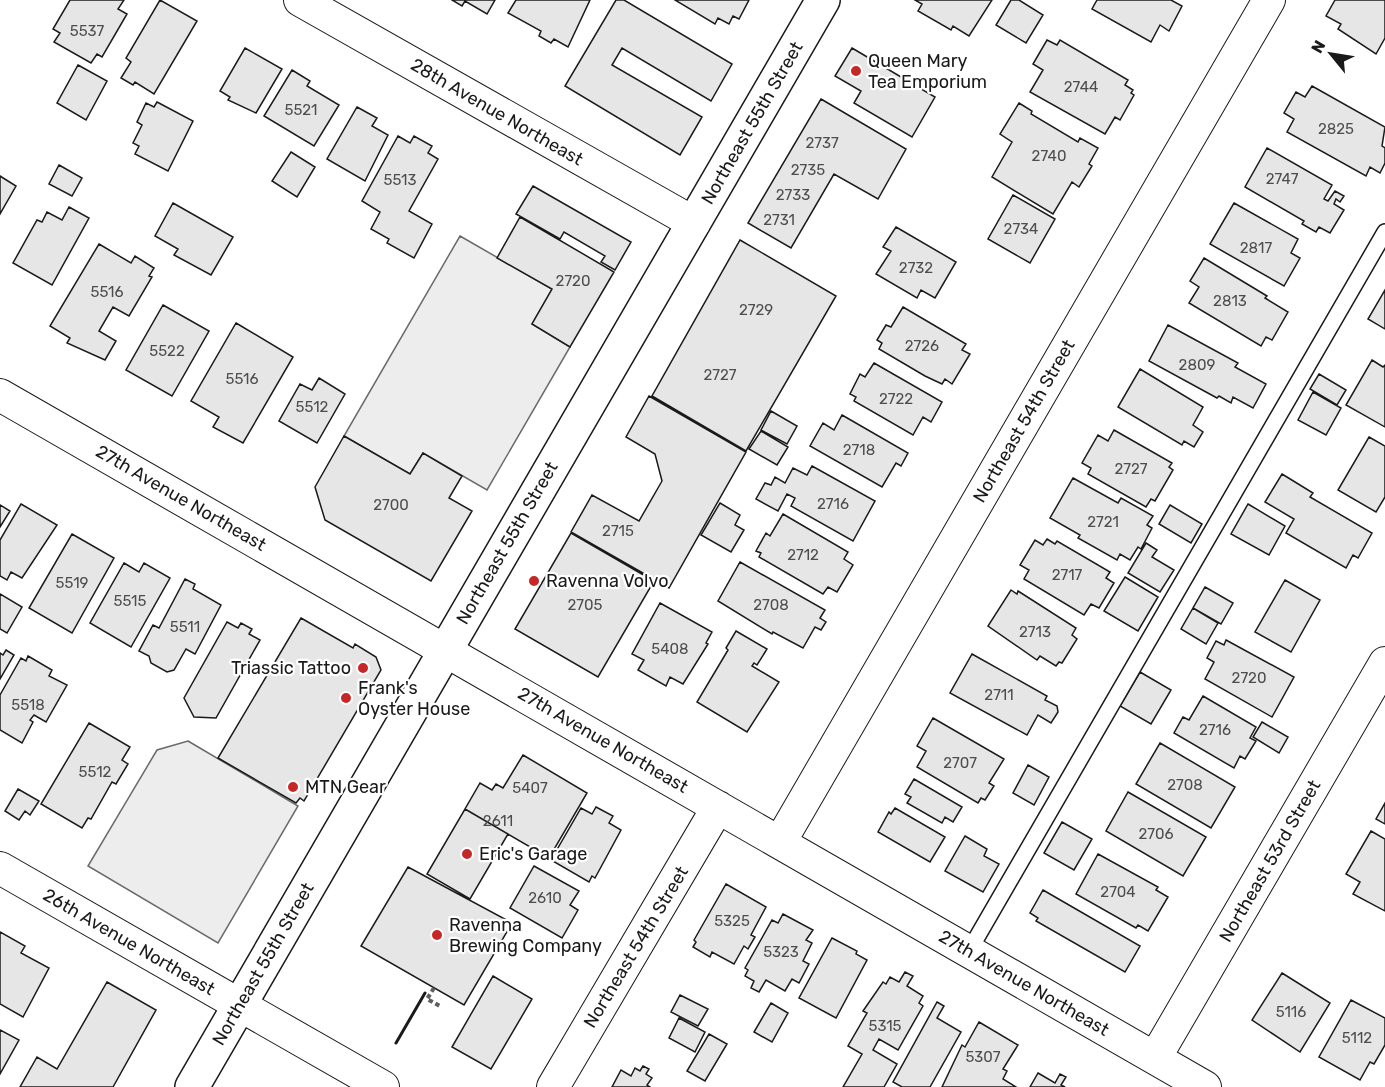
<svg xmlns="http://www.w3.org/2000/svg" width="1385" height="1087" font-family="Rubik,sans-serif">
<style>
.built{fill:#ededed;stroke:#6a6a6a;stroke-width:1.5}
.building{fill:#e6e6e6;stroke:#1a1a1a;stroke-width:1.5}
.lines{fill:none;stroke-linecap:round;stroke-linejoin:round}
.service-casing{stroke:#1a1a1a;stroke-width:18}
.minor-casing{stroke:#1a1a1a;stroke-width:34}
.secondary-casing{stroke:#1a1a1a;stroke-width:36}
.path{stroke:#5f5f5f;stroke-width:4;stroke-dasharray:4.5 3;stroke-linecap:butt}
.service{stroke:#fff;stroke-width:15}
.minor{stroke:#fff;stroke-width:32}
.secondary{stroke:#fff;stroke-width:33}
.wall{stroke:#1a1a1a;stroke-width:3}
.poi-dot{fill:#c62828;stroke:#fff;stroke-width:2}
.labels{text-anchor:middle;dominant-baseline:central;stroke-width:4.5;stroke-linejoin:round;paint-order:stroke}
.number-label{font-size:15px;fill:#4d4d4d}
.poi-label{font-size:18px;fill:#1a1a1a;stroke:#fff;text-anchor:start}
.street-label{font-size:18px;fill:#1a1a1a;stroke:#fff}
</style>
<rect width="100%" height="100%" fill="#fff"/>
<path class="built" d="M460,236L552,289L532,324L570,347L487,490L423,453L410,474L344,436Z
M188,741L298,806L218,943L88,866L157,750Z"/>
<path class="building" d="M70,0H124L118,9L127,14L102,57L97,54L91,63L54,42L60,33L53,29Z
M160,0L197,21L154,94L135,82L133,85L121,78L131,62L126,58Z
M452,0H495L487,14L465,1L462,6Z
M516,0H590L568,47L554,39L551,43L539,36L541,31L508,13Z
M616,0H624L732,64L711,101L622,48L612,65L702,117L680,155L565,86Z
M675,0H749L739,19L733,16L729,24L718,18L715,24Z
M915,0H992L969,36L953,26L951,30L918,11L922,4Z
M1011,0H1019L1043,15L1026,43L996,25Z
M1097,0H1171L1182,6L1169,31L1160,25L1151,42L1092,9Z
M1335,0H1385V38L1376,54L1338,29L1341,24L1326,16Z
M1047,40L1057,45L1060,40L1128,80L1125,85L1133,90L1131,93L1134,95L1120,120L1115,117L1105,134L1030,92L1043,70L1033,64Z
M245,48L282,69L256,113L228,100L230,97L220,91Z
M852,48L935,97L912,137L854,103L861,91L835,76Z
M78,65L107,81L86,120L57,103Z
M292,70L310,81L307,86L339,105L314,146L264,116Z
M1312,86L1385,127L1382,146L1385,148V163L1380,173L1370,167L1366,176L1287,132L1294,119L1284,113L1296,92L1305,97Z
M821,99L906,149L878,199L834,174L791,248L748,223Z
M157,102L193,121L168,171L135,154L139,146L133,143L142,125L137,122L146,103L154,107Z
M1019,103L1032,111L1031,114L1078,142L1080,138L1098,148L1089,164L1092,166L1079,187L1072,182L1053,214L992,177L1012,142L1000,134Z
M357,107L377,118L372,126L388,135L365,181L327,159Z
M398,136L410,143L414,136L432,146L428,153L438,159L409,211L432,224L414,258L387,243L389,239L371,229L380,212L362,201Z
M1267,148L1332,185L1324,199L1328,201L1335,191L1344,196L1340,202L1336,199L1334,204L1344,210L1330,233L1319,227L1316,232L1302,224L1304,221L1245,187Z
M291,152L315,167L297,197L272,181Z
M59,165L82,178L72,196L49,184Z
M0,176L16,186L0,214Z
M533,186L631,242L615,270L601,262L605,256L564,232L560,239L516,214Z
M1013,195L1055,219L1030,263L988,239Z
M173,203L233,237L211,275L174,255L178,249L155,236Z
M1234,203L1298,239L1291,253L1300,258L1284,286L1210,244Z
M69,207L89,218L52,285L13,263L37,220L42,222L47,212L62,220Z
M520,217L614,272L570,347L532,324L552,289L497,258Z
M896,227L956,262L935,298L921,290L917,298L876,274L891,251L883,247Z
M740,240L836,296L746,451L652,396Z
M99,244L131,263L135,256L154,268L149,276L152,277L129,316L113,307L99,331L116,341L105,360L67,343L70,338L50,326Z
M1204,258L1267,296L1265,298L1288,312L1272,340L1266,337L1261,346L1189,303L1199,287L1190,281Z
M1385,290V329L1368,319Z
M163,305L209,331L172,396L126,370Z
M903,307L966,344L962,350L970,354L952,384L945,379L942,384L925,376L879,349L882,343L877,340L886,325L891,327Z
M236,323L293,357L243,443L213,427L219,417L191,401Z
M1168,325L1238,363L1235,367L1266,384L1253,408L1233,397L1231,403L1219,396L1217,398L1149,361Z
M1372,360L1383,367L1385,365V427L1346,405Z
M874,363L942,402L931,422L923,417L913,435L854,401L856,397L850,394L860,374L865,377Z
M1140,369L1203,407L1193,425L1203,432L1194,447L1184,441L1182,445L1118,407Z
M1319,374L1346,390L1337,405L1310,389Z
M319,378L345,394L317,443L279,421L300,384L312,390Z
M1313,392L1341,408L1326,435L1298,420Z
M649,396L746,452L669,588L571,532L592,495L639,521L662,481L655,454L626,437Z
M771,411L797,426L787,444L761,430Z
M842,415L908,453L901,466L896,463L882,487L810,446L823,423L834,430Z
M1114,430L1172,463L1169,467L1173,470L1155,501L1151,499L1146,507L1088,474L1091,468L1082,463L1098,435L1108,441Z
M761,431L788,447L777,465L749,449Z
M344,436L410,474L423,453L462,476L449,498L472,511L431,581L325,520L315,487Z
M1369,437L1385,446V497L1376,512L1338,490Z
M812,466L875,501L853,541L791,506L795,498L787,494L778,511L756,499L765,483L771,485L775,477L785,483L793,468L807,475Z
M1282,474L1313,493L1310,497L1372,533L1358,558L1353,555L1346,568L1286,533L1294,519L1265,502Z
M1073,478L1118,503L1121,498L1153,516L1147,525L1152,528L1141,549L1138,547L1130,560L1120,554L1117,560L1078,538L1080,535L1050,518Z
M720,503L740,515L735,525L744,530L731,552L701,535Z
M21,504L57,525L22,578L11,572L7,580L0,576V540Z
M1248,504L1285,526L1269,555L1231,534Z
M0,505L10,511L0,527Z
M1170,505L1202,524L1191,543L1159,524Z
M783,514L848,552L844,559L853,565L837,592L828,587L823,594L759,557L761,553L756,551L766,533L770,536Z
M571,533L654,581L598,677L515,629Z
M72,534L114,558L72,633L29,608Z
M1047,539L1055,544L1057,541L1110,572L1106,578L1114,583L1099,608L1091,604L1084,615L1024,579L1029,570L1020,565L1035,540L1043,545Z
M1146,543L1157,550L1152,557L1174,570L1160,592L1128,573Z
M740,562L825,610L820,618L826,622L821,630L815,627L803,648L773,632L772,634L718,601Z
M124,563L139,572L144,563L170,578L131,647L90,623Z
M1125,577L1158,597L1138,631L1104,611Z
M185,579L195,584L193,589L221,605L195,654L186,649L174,670L167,672L151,663L149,656L139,651L153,625L159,628Z
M1285,580L1320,600L1291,652L1255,632Z
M1205,587L1233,603L1221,624L1193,608Z
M1011,590L1017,594L1018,591L1076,628L1072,635L1077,639L1062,663L1059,662L1056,666L1040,656L1037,660L988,626Z
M0,594L22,607L7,633L0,629Z
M660,603L712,632L706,643L708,644L683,684L670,677L666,686L638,670L644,660L632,654Z
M1193,608L1218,623L1206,644L1181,629Z
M301,618L353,648L355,644L376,657L381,670L304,801L300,798L296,803L218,758Z
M227,622L238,628L241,623L252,629L249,634L260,640L216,718L194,717L184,698Z
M736,631L767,649L757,665L754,663L752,666L779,682L747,732L697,702L728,650L726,648Z
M1226,640L1294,677L1272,717L1205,679L1214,662L1207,658L1216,641L1224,645Z
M6,650L14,655L0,679V653L3,655Z
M972,654L1047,696L1045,700L1057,706L1058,712L1051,723L1038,715L1027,735L950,693Z
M28,656L52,670L49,676L67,685L46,722L34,715L30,720L33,722L22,743L0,730V695L21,658L26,661Z
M1140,672L1171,690L1151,724L1120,706Z
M1203,696L1256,727L1250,738L1256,741L1245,759L1240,756L1234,768L1174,733L1183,717L1189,720Z
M933,718L1004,759L989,783L994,786L985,800L981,798L978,803L917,767L926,751L917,746Z
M1262,722L1288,737L1279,753L1253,737Z
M89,723L130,747L122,760L128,764L116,784L112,782L91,819L88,818L82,828L41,804Z
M1160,743L1235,787L1211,828L1136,784Z
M523,755L587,793L549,858L465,809L480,783L492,790L496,784L503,788Z
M1028,765L1049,777L1034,805L1013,793Z
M914,779L962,807L953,822L945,817L942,823L907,803L911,797L905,794Z
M18,789L39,801L30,815L25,811L19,820L5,811Z
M1128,792L1206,837L1183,876L1106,831Z
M1385,803V824L1376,819Z
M596,807L613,816L609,823L621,830L595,878L592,876L589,882L551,860L581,808L592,814Z
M895,808L945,837L930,862L878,832L889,812L891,814Z
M465,809L508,834L470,899L427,874Z
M1062,822L1092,839L1074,870L1044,853Z
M1371,831L1385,839V911L1353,894L1360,882L1346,874Z
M965,836L987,849L984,856L999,864L983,892L945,871Z
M1098,854L1158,887L1156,890L1168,897L1148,931L1138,925L1136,928L1076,894Z
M534,866L579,891L570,905L578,910L562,938L510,908Z
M408,867L512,923L464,1005L361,946Z
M726,884L766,907L751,935L755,937L748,949L744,946L734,964L712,952L710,957L693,947L696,942L694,940Z
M1043,890L1140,946L1125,972L1036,921L1038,918L1030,913Z
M783,914L813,930L806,940L812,943L803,961L809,964L799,983L792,979L785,991L766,980L759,992L751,988L754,981L745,976L748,970L745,968L772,920L778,923Z
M0,932L25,946L21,953L49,968L23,1017L0,1004Z
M832,938L857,951L856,954L867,960L836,1018L799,998Z
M905,972L913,976L907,986L923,996L919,1003L923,1006L898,1050L879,1039L873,1050L897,1064L884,1087H843L862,1054L848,1046L867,1013L863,1011L883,982L886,984L890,977L899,982Z
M1282,973L1330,1003L1300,1052L1252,1020Z
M493,976L532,999L491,1069L452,1047Z
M107,982L156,1010L113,1087H20L37,1057L57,1069Z
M680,995L708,1009L698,1026L671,1012Z
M1351,1000L1385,1018V1045L1374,1064L1370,1062L1360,1080L1319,1057Z
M937,1002L944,1006L937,1018L961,1032L930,1087H902L893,1082Z
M771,1003L788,1013L772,1042L754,1032Z
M679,1018L705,1032L695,1052L669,1038Z
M979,1022L1018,1045L1003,1069L1007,1071L1003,1079L1016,1087H942L962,1045L965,1047Z
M0,1030L19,1040L0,1074Z
M709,1034L727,1044L705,1081L687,1071Z
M643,1066L649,1069L646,1074L652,1078L647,1085L650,1087H612L621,1070L631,1076L635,1068L640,1071Z
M1038,1073L1055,1083L1060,1074L1066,1077L1061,1085L1065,1087H1030Z"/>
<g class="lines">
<defs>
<path id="service" d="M969,951L1385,232"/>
<path id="minor" d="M300,0L694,223
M0,395L1205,1087
M780,842L1269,0
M0,868L383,1087
M1155,1058L1385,663
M553,1087L718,807"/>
<path id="secondary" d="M192,1087L823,0"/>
</defs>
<use href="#service" class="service-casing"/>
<use href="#minor" class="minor-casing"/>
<use href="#secondary" class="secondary-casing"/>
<path class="path" d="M434,988L427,999L440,1006"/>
<use href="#service" class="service"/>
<use href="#minor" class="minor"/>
<use href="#secondary" class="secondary"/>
<path class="wall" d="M396,1043L425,993"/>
</g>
<g class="poi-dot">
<circle cx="856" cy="71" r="6"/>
<circle cx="534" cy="581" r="6"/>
<circle cx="363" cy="668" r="6"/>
<circle cx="346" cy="698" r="6"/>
<circle cx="293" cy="787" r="6"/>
<circle cx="467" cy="854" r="6"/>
<circle cx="437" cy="935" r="6"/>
</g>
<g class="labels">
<g class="number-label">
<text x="87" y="31">5537</text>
<text x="1081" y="87">2744</text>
<text x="301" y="110">5521</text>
<text x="1336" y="129">2825</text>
<text x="822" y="143">2737</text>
<text x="1049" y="156">2740</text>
<text x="808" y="170">2735</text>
<text x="1282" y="179">2747</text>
<text x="400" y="180">5513</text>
<text x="793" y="195">2733</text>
<text x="779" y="220">2731</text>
<text x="1021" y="229">2734</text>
<text x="1256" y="248">2817</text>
<text x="916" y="268">2732</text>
<text x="573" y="281">2720</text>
<text x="107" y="292">5516</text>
<text x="1230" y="301">2813</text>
<text x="756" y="310">2729</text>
<text x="922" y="346">2726</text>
<text x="167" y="351">5522</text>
<text x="1197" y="365">2809</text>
<text x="720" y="375">2727</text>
<text x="242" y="379">5516</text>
<text x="896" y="399">2722</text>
<text x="312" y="407">5512</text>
<text x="859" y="450">2718</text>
<text x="1131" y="469">2727</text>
<text x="833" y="504">2716</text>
<text x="391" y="505">2700</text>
<text x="1103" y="522">2721</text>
<text x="618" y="531">2715</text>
<text x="803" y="555">2712</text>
<text x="1067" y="575">2717</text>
<text x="72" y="583">5519</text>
<text x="130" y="601">5515</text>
<text x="585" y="605">2705</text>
<text x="771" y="605">2708</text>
<text x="185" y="627">5511</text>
<text x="1035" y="632">2713</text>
<text x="670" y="649">5408</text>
<text x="1249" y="678">2720</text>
<text x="999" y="695">2711</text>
<text x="28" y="705">5518</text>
<text x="1215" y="730">2716</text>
<text x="960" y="763">2707</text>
<text x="95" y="772">5512</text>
<text x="1185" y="785">2708</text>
<text x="530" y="788">5407</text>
<text x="498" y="821">2611</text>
<text x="1156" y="834">2706</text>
<text x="1118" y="892">2704</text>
<text x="545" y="898">2610</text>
<text x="732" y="921">5325</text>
<text x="781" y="952">5323</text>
<text x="1291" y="1012">5116</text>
<text x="885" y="1026">5315</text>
<text x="1357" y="1038">5112</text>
<text x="983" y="1057">5307</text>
</g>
<g class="poi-label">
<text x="868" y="61">Queen Mary<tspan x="868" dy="21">Tea Emporium</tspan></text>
<text x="546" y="581">Ravenna Volvo</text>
<text x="351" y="668" text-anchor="end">Triassic Tattoo</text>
<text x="358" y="688">Frank's<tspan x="358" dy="21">Oyster House</tspan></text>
<text x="305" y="787">MTN Gear</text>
<text x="479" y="854">Eric's Garage</text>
<text x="449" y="925">Ravenna<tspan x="449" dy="21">Brewing Company</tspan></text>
</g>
<g class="street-label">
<text transform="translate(497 112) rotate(30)">28th Avenue Northeast</text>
<text transform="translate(752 123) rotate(-60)">Northeast 55th Street</text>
<text transform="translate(1024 421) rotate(-60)">Northeast 54th Street</text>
<text transform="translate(181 498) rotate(30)">27th Avenue Northeast</text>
<text transform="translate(507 543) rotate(-60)">Northeast 55th Street</text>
<text transform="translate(603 740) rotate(30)">27th Avenue Northeast</text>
<text transform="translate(1270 861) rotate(-60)">Northeast 53rd Street</text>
<text transform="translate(129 942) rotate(30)">26th Avenue Northeast</text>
<text transform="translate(636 947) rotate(-59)">Northeast 54th Street</text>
<text transform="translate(263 964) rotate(-60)">Northeast 55th Street</text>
<text transform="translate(1024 983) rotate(30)">27th Avenue Northeast</text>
</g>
</g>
<g transform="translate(1331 54) rotate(300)" stroke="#ffffff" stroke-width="4.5" paint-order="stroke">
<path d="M0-4.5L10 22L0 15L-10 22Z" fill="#1a1a1a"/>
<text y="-9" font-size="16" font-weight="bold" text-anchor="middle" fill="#1a1a1a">N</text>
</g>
</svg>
